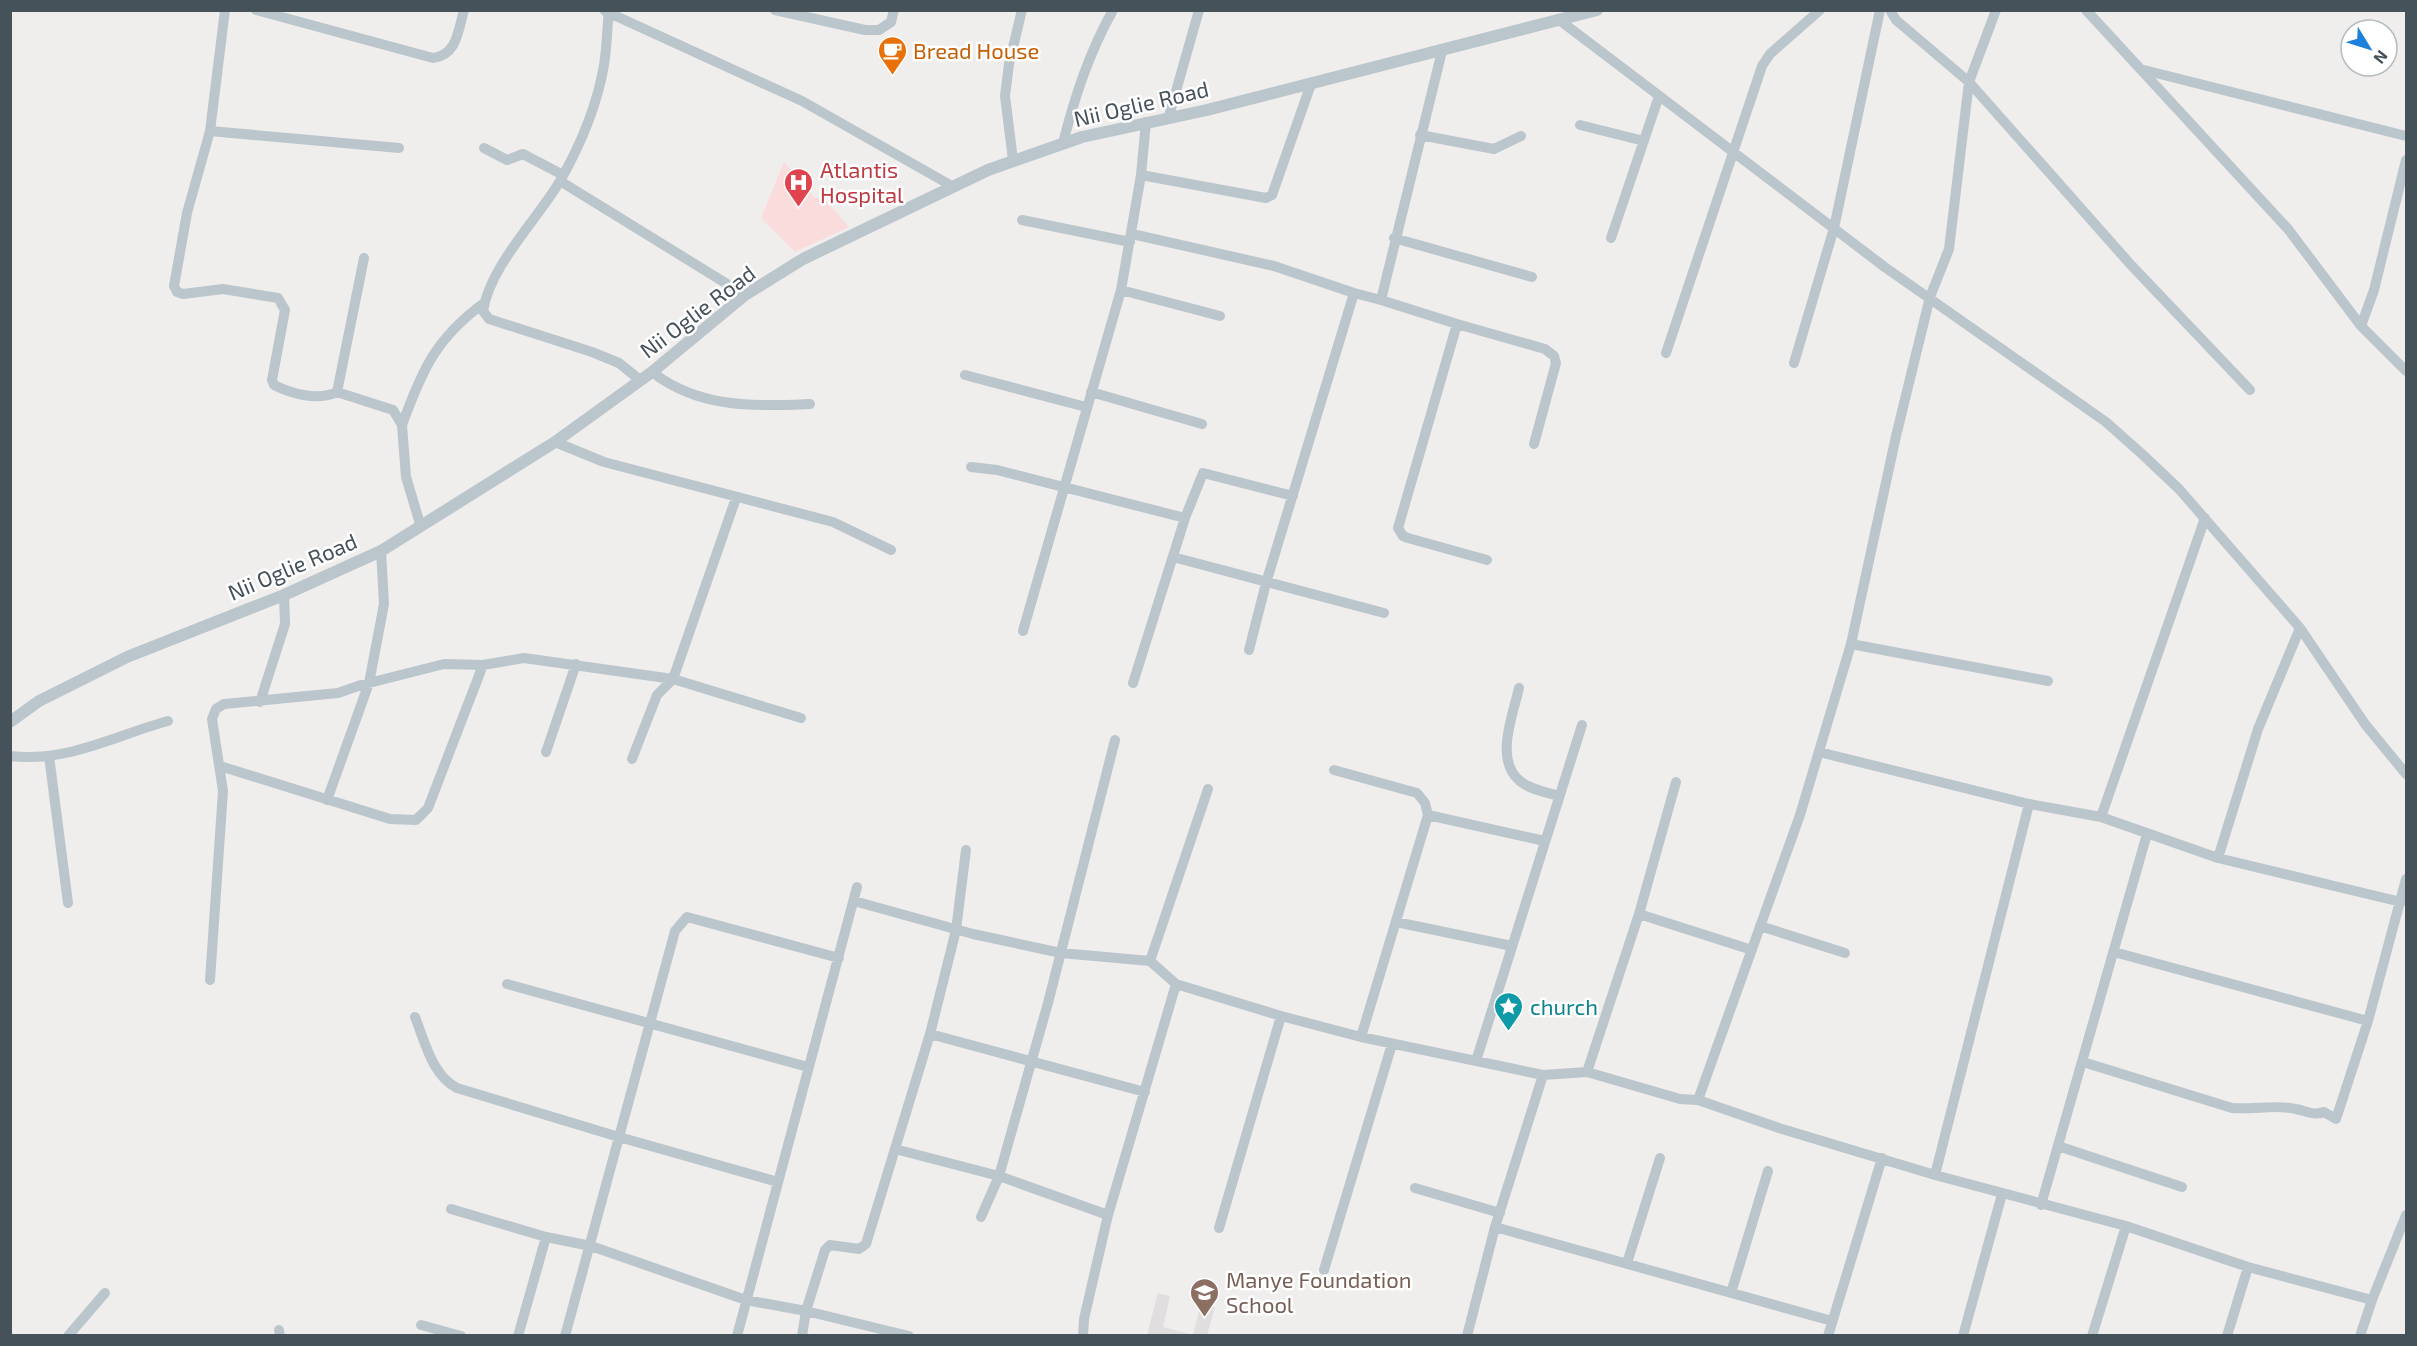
<svg xmlns="http://www.w3.org/2000/svg" width="2417" height="1346" font-family="'Exo 2',sans-serif">
<style>
.education{fill:#e1dedf}
.medical{fill:#fadcdc}
.lines{fill:none;stroke-linecap:round;stroke-linejoin:round}
.minor{stroke:#bbc6cc;stroke-width:10}
.tertiary{stroke:#bbc6cc;stroke-width:12}
.labels{text-anchor:middle;dominant-baseline:central;stroke-width:5;stroke-linejoin:round;paint-order:stroke}
.food-label{font-size:22px;fill:#c56008;stroke:#fff;text-anchor:start}
.street-label{font-size:22px;fill:#45525a;stroke:#fff}
.health-label{font-size:22px;fill:#be3a42;stroke:#fff;text-anchor:start}
.culture-label{font-size:22px;fill:#0d838f;stroke:#fff;text-anchor:start}
.education-label{font-size:22px;fill:#785e54;stroke:#fff;text-anchor:start}
</style>
<rect width="100%" height="100%" fill="#f0eded"/>
<path class="education" d="M1158,1293L1170,1296L1163,1327L1193,1335L1201,1303L1215,1307L1207,1335H1147Z"/>
<path class="medical" d="M784,162L815,198L823,197L849,227L795,252L761,218Z"/>
<g class="lines">
<path class="minor" d="M225,10L210,131L187,213L174,286L177,292L183,294L223,289L278,298L285,310L272,380L274,385C292,394 318,401 337,392L393,410L402,425L406,477L421,527
M256,10L433,58C457,55 458,31 464,10
M609,10C607,29 607,47 604,65C597,106 580,146 560,181C537,220 490,266 483,311L489,319L592,352L619,363L640,380
M775,10L865,30H879L891,22L894,10
M1890,10L1896,20L1969,82L2131,265L2250,390
M2086,10L2288,229L2361,326L2406,371
M605,11L802,101L952,186
M1558,19L1886,268L2106,422L2143,455L2179,489L2300,628L2365,724L2406,774
M1442,51L1381,300L1457,324L1398,528L1403,536L1408,538L1487,560
M2140,69L2406,136
M1169,116L1199,10
M1580,125L1644,141
M210,131L399,148
M1420,135L1494,149L1521,136
M1063,143C1075,96 1089,53 1113,10
M484,148L507,160L523,154L563,175
M1013,160L1005,96L1009,64L1022,10
M1141,175L1266,198L1272,195L1311,84
M560,181L745,295
M1022,220L1130,242
M1132,234L1274,266L1354,293
M1394,238L1532,277
M1611,238L1659,96
M1121,290L1220,316
M1457,324L1545,349L1554,356L1556,363L1534,444
M2361,326L2374,290L2406,160
M1666,353L1762,66L1770,54L1820,10
M1794,363L1834,228L1880,10
M652,372C700,409 753,406 810,404
M965,375L1086,407
M337,392L364,258
M1091,392L1202,424
M402,425C422,370 436,338 484,303
M555,442L604,462L833,522L891,550
M971,467L997,470L1185,518
M1173,557L1384,613
M1023,631L1121,290L1141,175L1146,122
M1851,644L2048,681
M1249,650L1266,583L1354,293L1381,300
M1133,683L1185,518L1203,473L1293,496
M1519,688C1513,715 1494,760 1520,781C1531,790 1546,792 1559,796
M260,702L285,624L284,595
M546,752L576,664
M1819,752L2029,804L2101,817L2218,858L2401,902
M10,756C67,763 116,735 168,721
M49,756L68,903
M632,759L657,695L673,679L736,498
M220,766L390,819L416,820L428,808L483,665
M1334,770L1417,793L1425,803L1428,815L1361,1037
M327,800L369,683L384,604L381,551
M1428,815L1545,841
M2101,817L2205,518
M2218,858L2258,729L2300,628
M854,901L973,934L1061,953L1150,961L1176,984L1281,1016L1361,1037L1543,1075L1495,1227L1467,1336
M1639,914L1752,950
M1396,922L1512,946
M1760,926L1845,953
M2114,952L2368,1021
M1150,961L1208,789
M210,980L223,791L212,719L216,709L224,704L338,693L361,685L444,664L483,665L524,658L673,679L801,718
M507,984L808,1067
M415,1017C425,1042 432,1075 457,1088L619,1137L565,1336
M930,1034L1145,1092
M1476,1061L1582,725
M2083,1062L2232,1108C2253,1110 2276,1104 2296,1109C2306,1111 2314,1116 2324,1112L2336,1119L2368,1021L2406,879
M1587,1072L1639,914L1676,782
M1543,1075L1587,1072L1680,1099L1698,1100L1779,1128L1935,1175L2126,1226L2248,1267L2372,1300L2360,1336
M1698,1100L1800,815L1851,644L1896,436L1930,297L1949,249L1969,82L1996,10
M2058,1146L2182,1187
M895,1149L999,1176L1108,1215
M1935,1175L2029,804
M778,1182L619,1137L675,931L687,917L839,958
M1415,1188L1500,1213
M2041,1205L2147,834
M451,1209L546,1237L591,1246L746,1300L806,1311L909,1336
M981,1217L999,1176L1048,1003L1115,740
M1495,1227L1832,1321
M1219,1228L1281,1016
M1627,1263L1660,1158
M1324,1270L1392,1044
M1731,1293L1768,1171
M2372,1300L2406,1215
M421,1325L461,1336
M279,1330L280,1336
M68,1336L105,1293
M518,1336L546,1237
M737,1336L857,887
M802,1336L806,1311L825,1250L830,1245L859,1249L866,1244L930,1034L956,930L966,850
M1083,1336L1084,1319L1108,1215L1176,984
M1828,1336L1882,1158
M1963,1336L2002,1194
M2092,1336L2126,1226
M2227,1336L2248,1267"/>
<path class="tertiary" d="M10,722L39,701L127,657L284,595L381,551L555,442L652,372L745,295L803,259L988,170L1082,137L1207,110L1597,10"/>
</g>
<defs>
<symbol id="cafe-pin" viewBox="-11 -11 22 30"><path d="M0 17L-7.5 6A9.5 9.5 0 1 1 7.5 6Z" fill="#e8710a" stroke="#fff"/><path d="M-5.5-4.5H6V0H3Q3 3.5 0 3.5H-2.5Q-5.5 3.5-5.5 0ZM3-3.2v2h1.7v-2ZM-6 4.5H4V6H-6Z" fill="#fff"/></symbol>
<symbol id="hospital-pin" viewBox="-11 -11 22 30"><path d="M0 17L-7.5 6A9.5 9.5 0 1 1 7.5 6Z" fill="#e0444e" stroke="#fff"/><path d="M-5-5h3v3.5h4V-5h3V5h-3V1.5h-4V5h-3Z" fill="#fff"/></symbol>
<symbol id="sight-pin" viewBox="-11 -11 22 30"><path d="M0 17L-7.5 6A9.5 9.5 0 1 1 7.5 6Z" fill="#0f9aa8" stroke="#fff"/><path d="M0-6L1.8-2.2L6-1.7L2.9 1.2L3.7 5.4L0 3.3L-3.7 5.4L-2.9 1.2L-6-1.7L-1.8-2.2Z" fill="#fff"/></symbol>
<symbol id="school-pin" viewBox="-11 -11 22 30"><path d="M0 17L-7.5 6A9.5 9.5 0 1 1 7.5 6Z" fill="#8d6e63" stroke="#fff"/><path d="M0-5L7-2L0 1L-7-2ZM-4 1L0 2.5L4 1V4Q0 6-4 4Z" fill="#fff"/></symbol>
</defs>
<g fill-rule="evenodd">
<use href="#cafe-pin" x="876" y="34" width="33" height="45"/>
<use href="#hospital-pin" x="782" y="166" width="33" height="45"/>
<use href="#sight-pin" x="1492" y="990" width="33" height="45"/>
<use href="#school-pin" x="1188" y="1276" width="33" height="45"/>
</g>
<g class="labels">
<g class="food-label">
<text x="913" y="50">Bread House</text>
</g>
<g class="street-label">
<text transform="translate(1141 103) rotate(-13)">Nii Oglie Road</text>
<text transform="translate(697 311) rotate(-37)">Nii Oglie Road</text>
<text transform="translate(292 566) rotate(-23)">Nii Oglie Road</text>
</g>
<g class="health-label">
<text x="820" y="169">Atlantis<tspan x="820" dy="25">Hospital</tspan></text>
</g>
<g class="culture-label">
<text x="1530" y="1006">church</text>
</g>
<g class="education-label">
<text x="1226" y="1279">Manye Foundation<tspan x="1226" dy="25">School</tspan></text>
</g>
</g>
<rect width="2417" height="1346" fill="none" stroke="#45525a" stroke-width="24"/>
<g transform="translate(2369 48) rotate(128)"><circle r="28" fill="#ffffff" stroke="#b5babd" stroke-width="1.5"/>
<path d="M0-4.5L10 22L0 15L-10 22Z" fill="#1b81db"/>
<text y="-9" font-size="16" font-weight="bold" text-anchor="middle" fill="#45525a">N</text>
</g>
</svg>
